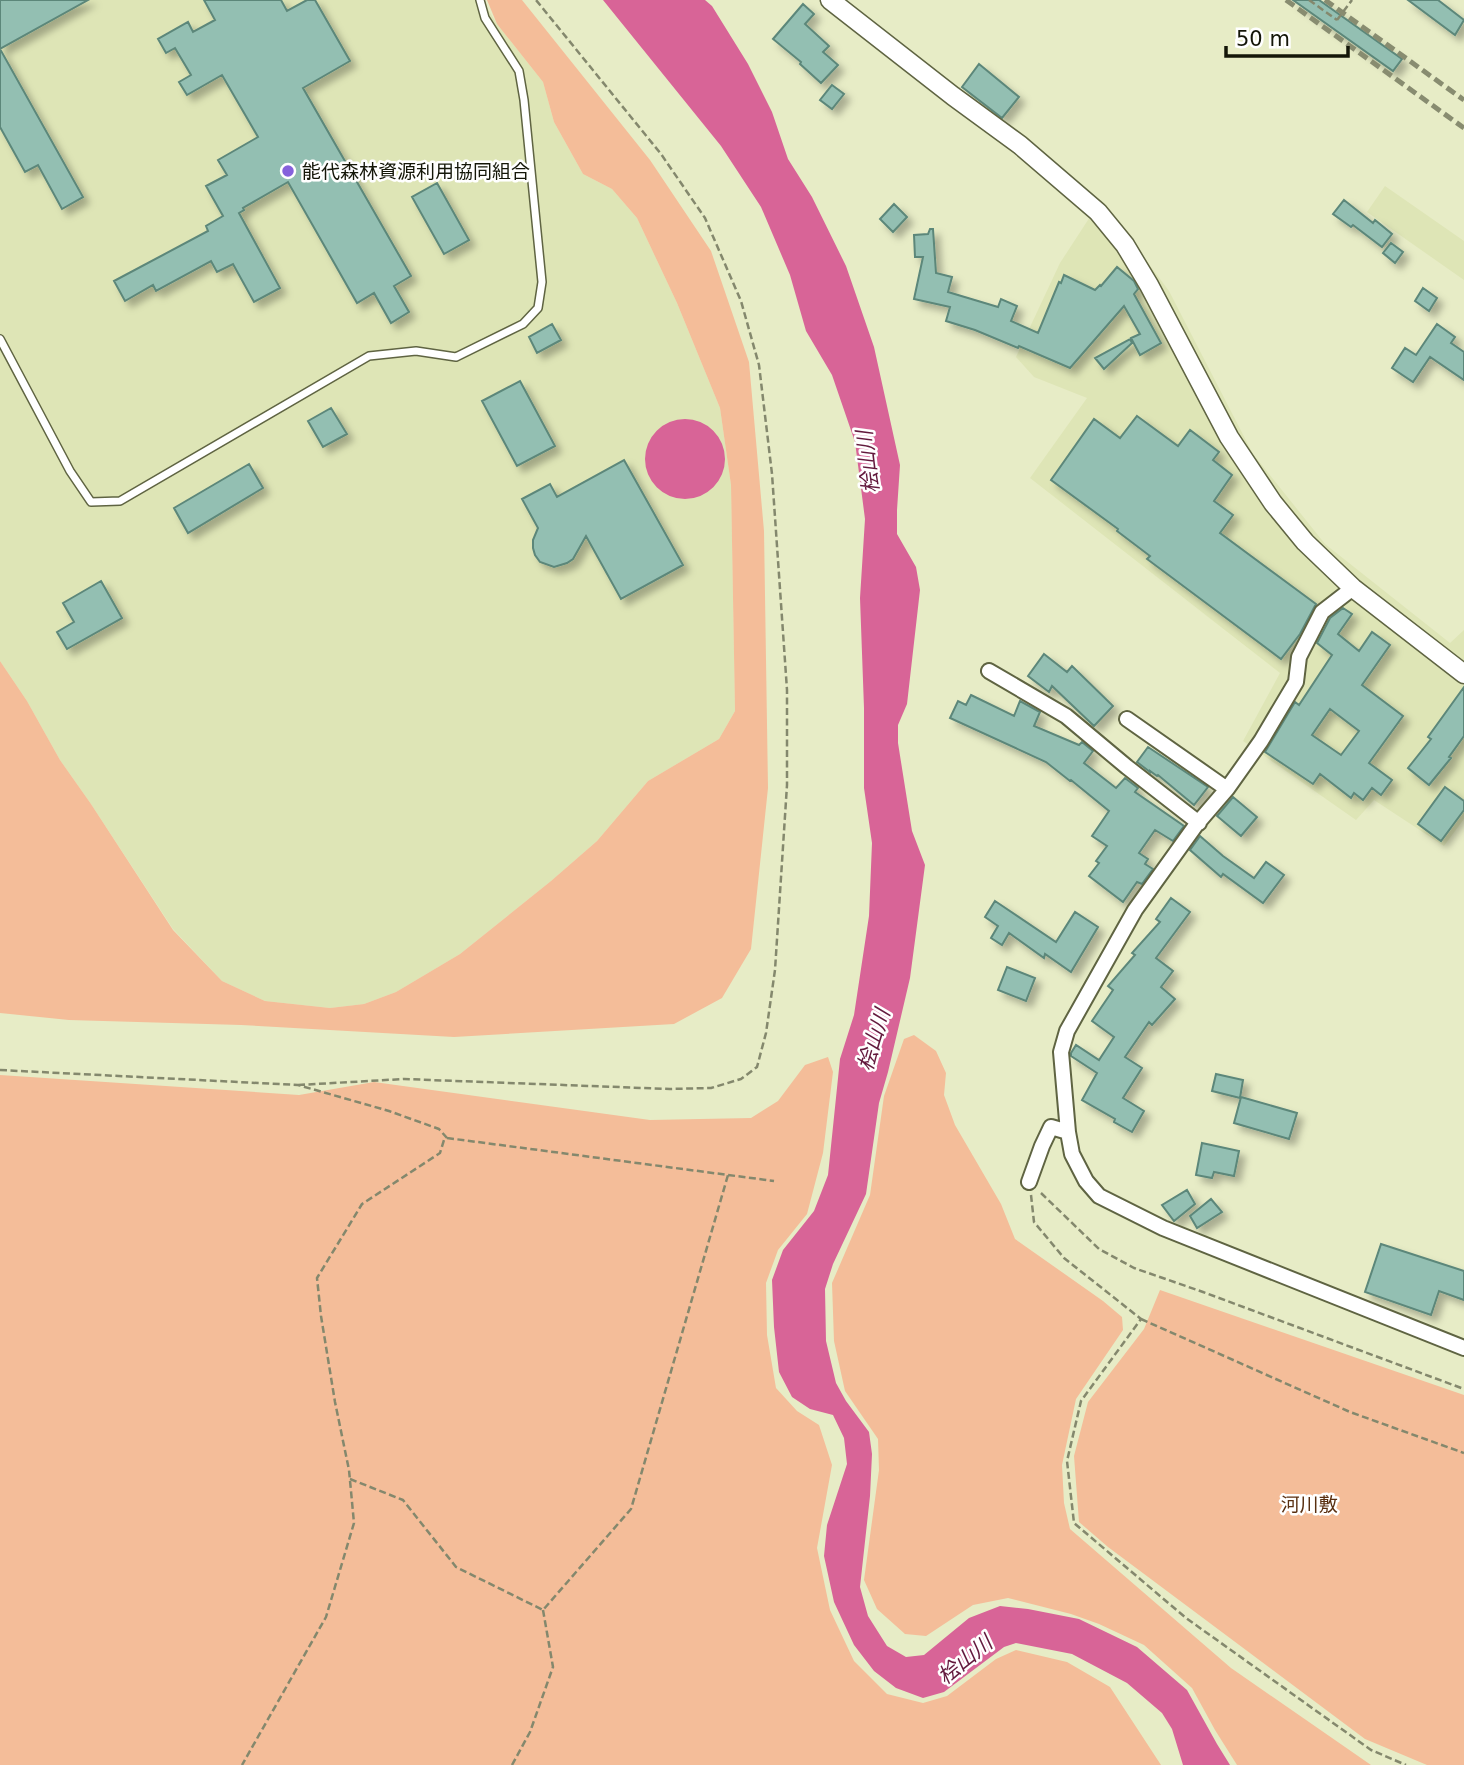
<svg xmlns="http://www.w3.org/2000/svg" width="1464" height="1765" font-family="'DejaVu Sans','Noto Sans JP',sans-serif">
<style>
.built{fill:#dee5b6}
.green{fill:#f4bd99}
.water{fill:#d86497}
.building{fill:#93bfb2;stroke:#5c877a;stroke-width:2;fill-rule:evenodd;filter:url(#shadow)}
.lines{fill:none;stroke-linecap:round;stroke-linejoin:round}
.service-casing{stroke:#5f6442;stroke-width:10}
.minor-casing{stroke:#5f6442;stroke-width:18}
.tertiary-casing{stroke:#5f6442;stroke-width:21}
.path{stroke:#84886d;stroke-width:2.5;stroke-dasharray:7 3.5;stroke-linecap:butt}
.service{stroke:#fff;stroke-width:7}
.minor{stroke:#fff;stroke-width:14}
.tertiary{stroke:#fff;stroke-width:18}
.rail{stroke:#888c70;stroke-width:5;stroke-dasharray:10 5;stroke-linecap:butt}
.path-bridge{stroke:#84886d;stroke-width:2.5;stroke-dasharray:7 3.5;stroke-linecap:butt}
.poi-dot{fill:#8661dc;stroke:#fff;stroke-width:2.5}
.labels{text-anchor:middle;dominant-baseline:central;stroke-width:5;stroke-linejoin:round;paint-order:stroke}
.poi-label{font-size:19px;fill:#141608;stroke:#fff;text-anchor:start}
.park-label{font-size:19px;fill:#592f10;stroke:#fff}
.water-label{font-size:21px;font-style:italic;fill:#63193d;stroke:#fff}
</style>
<defs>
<filter id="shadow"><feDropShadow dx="6" dy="6" stdDeviation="3.5" flood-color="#0004"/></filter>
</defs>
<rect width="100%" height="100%" fill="#e7ecc6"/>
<path class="built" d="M0,0H482L497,24L543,82L554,122L583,174L612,189L637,218L677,303L720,408L731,485L735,711L719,739L648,781L597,841L551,881L460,954L396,992L364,1004L330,1008L265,1001L222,981L173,929L91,804L60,760L27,701L0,661Z
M1385,186L1464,241V280L1367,212Z
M1101,200L1169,291L1253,454L1325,544L1450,643L1464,630V819L1444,846L1374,800L1356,820L1243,741L1280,673L1030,478L1087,398L1034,377L1016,357L1060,263Z"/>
<path class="green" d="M487,0H522L650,160L711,251L749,362L764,531L768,788L751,949L722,998L674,1024L454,1037L241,1025L69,1020L0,1013V661L27,701L60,760L91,804L173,930L222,981L265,1001L330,1008L364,1004L396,992L460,954L551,881L597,841L648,781L719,739L735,711L731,485L720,408L677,303L637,218L612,189L583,174L554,122L543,82L497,24Z
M914,1035L936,1051L946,1073L944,1095L955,1125L1001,1204L1015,1239L1103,1301L1122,1317L1123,1330L1076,1399L1062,1465L1064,1503L1070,1529L1231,1668L1371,1765H1237L1215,1730L1192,1688L1144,1645L1099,1624L1071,1614L1008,1598L973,1605L926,1636L905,1634L877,1609L864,1580L879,1470L878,1439L845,1391L834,1341L832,1283L870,1195L884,1096L904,1039Z
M828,1057L833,1072L823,1153L807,1214L778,1250L766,1283L767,1335L776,1388L797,1411L819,1425L832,1465L817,1548L830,1610L854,1661L887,1694L923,1703L947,1696L996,1659L1016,1650L1067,1662L1110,1687L1161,1765H0V1075L299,1095L374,1082L650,1120L751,1118L778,1101L805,1065Z
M1160,1290L1464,1395V1765H1427L1365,1739L1108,1547L1079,1522L1074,1456L1088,1402L1144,1329Z"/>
<path class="water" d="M603,0H705L712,6L748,64L772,112L788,159L812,197L846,266L874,347L900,465L897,510V534L916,567L920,590L907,704L898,725V743L912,831L925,865L910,978L888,1072L879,1103L866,1194L833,1264L825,1289L826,1341L836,1383L846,1401L869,1432L872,1454L870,1496L860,1587L868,1616L887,1646L906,1657L924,1655L969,1618L1000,1606L1028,1609L1079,1619L1137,1647L1187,1690L1217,1744L1230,1765H1183L1172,1729L1162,1713L1127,1683L1072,1654L1016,1643L1004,1647L944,1692L923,1698L896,1688L874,1671L854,1645L834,1602L824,1556L827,1525L847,1464L844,1438L833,1415L810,1409L792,1397L779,1372L774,1327L772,1280L783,1250L814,1211L828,1175L840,1059L854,1015L869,916L872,843L864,788V708L860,598L865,519L855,442L832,375L806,331L790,275L761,207L721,146Z
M645 459a40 40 0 1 1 80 0a40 40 0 1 1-80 0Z"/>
<path class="building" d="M0,0H88L0,49L83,197L62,209L38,165L25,172L0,127Z
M204,0H281L287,11L307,0H315L350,61L303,88L411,276L394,286L409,312L391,323L374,293L357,303L288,182L243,208L244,210L239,213L280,288L254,302L233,264L217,272L211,261L156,291L153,285L125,301L114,281L208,231L206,226L223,216L206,186L227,175L218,160L258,137L222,75L187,95L179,82L191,75L175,48L166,53L158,39L188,22L193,32L215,20Z
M1293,0H1319L1402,59L1393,71Z
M1408,0H1438L1464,20L1455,35Z
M803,4L814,14L805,24L829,46L823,52L838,65L821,83L800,64L801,62L773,39Z
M979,64L1019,97L1002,118L962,87Z
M832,85L844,94L832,109L820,100Z
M437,183L469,240L444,254L412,197Z
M1344,200L1373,223L1375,220L1392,234L1382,247L1353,225L1351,227L1333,214Z
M894,204L907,217L893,232L880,219Z
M930,229H933L936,273L952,277L948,292L998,307L1001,299L1017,306L1011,321L1038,333L1059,282L1061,283L1064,275L1095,290L1100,285L1101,286L1117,267L1134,281L1138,289L1134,294L1161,343L1140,355L1131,338L1140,334L1124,306L1070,368L1019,346L1018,348L975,330L946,321L950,307L914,299L923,257H915L914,235L928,234Z
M1391,243L1403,252L1395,263L1383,253Z
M1423,288L1437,298L1429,311L1415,301Z
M552,324L561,340L537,353L529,337Z
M1437,324L1455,337L1451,343L1464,352V380L1430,357L1413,382L1392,368L1405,348L1416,355Z
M1130,339L1132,343L1104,369L1095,358Z
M520,381L555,446L517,466L482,401Z
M331,408L347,434L323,447L308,421Z
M1137,416L1178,446L1190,430L1219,452L1213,460L1232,475L1214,501L1233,515L1220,533L1316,604L1300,634L1281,659L1147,559L1150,556L1117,531L1118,529L1051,480L1094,419L1120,438Z
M624,460L683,565L621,599L586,536L573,559L567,563L554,567L540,562L535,555L533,548V540L538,528L522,499L550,484L557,497Z
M249,464L263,488L188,533L174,508Z
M101,581L122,618L67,649L57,632L74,622L63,603Z
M1343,608L1352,614L1338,634L1359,651L1372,632L1390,645L1362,685L1403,716L1369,763L1392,780L1381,795L1372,788L1363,800L1354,793L1351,798L1320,774L1313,784L1265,752L1295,702L1299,705L1332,655L1317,643L1330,618ZM1330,709L1359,731L1341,755L1312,735Z
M1044,654L1067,672L1072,666L1113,706L1094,726L1052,686L1049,692L1028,676Z
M1464,687V736L1449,757L1451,758L1429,785L1408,768L1431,739L1428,737Z
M971,695L1014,716L1020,701L1040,712L1034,726L1079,745L1082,742L1093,751L1084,763L1116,788L1125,778L1138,788L1135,792L1184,826L1173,841L1155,830L1139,853L1148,859L1145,864L1153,869L1142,884L1137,882L1123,902L1089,876L1099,863L1096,861L1107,846L1092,836L1109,811L1071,780L1070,781L1046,762L950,718L958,701L966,705Z
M1148,747L1208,787L1194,805L1158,775L1157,776L1150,771V772L1137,762Z
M1445,787L1464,801V810L1441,841L1418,824Z
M1233,797L1257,817L1241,836L1217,816Z
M1200,836L1223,856L1254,878L1266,862L1284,875L1263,903L1223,874L1221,877L1190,850Z
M1171,898L1190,912L1156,958L1173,971L1161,987L1175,999L1152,1025L1149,1022L1125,1057L1142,1068L1123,1098L1144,1111L1132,1132L1114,1122L1115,1119L1082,1100L1097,1073L1071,1056V1053L1076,1045L1099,1060L1114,1037L1092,1021L1113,990L1108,986L1135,955L1132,953L1160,922L1156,919Z
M995,901L1056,942L1075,912L1098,927L1071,972L1045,954L1044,958L1009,933L1002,945L991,938L998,926L985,917Z
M1007,967L1035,978L1026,1001L998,990Z
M1216,1074L1243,1080L1240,1098L1212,1091Z
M1241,1097L1297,1113L1289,1139L1234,1123Z
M1202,1143L1239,1151L1234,1176L1214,1172L1212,1178L1196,1175Z
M1187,1190L1195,1204L1174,1221L1162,1205Z
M1211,1199L1222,1212L1197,1228L1190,1216Z
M1381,1244L1464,1271V1300L1439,1291L1431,1315L1365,1292Z"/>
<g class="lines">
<defs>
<path id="service" d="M0,339L70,471L91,502L120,501L369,356L416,351L456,357L523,324L538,308L542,282L524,100L519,71L485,18L480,0"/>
<path id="minor" d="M1353,588L1322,612L1299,657L1296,682L1261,741L1227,789L1196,825L1135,910L1067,1031L1061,1052L1068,1132L1072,1154L1086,1181L1099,1196L1163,1228L1464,1348
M989,671L1066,716L1127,767L1199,823
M1127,719L1227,789
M1029,1182L1042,1146L1051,1127L1068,1132"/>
<path id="tertiary" d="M830,0L953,96L1020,145L1098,212L1125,245L1149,285L1229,437L1273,503L1305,542L1353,588L1464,674"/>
</defs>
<use href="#service" class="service-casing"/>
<use href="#minor" class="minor-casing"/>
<use href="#tertiary" class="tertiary-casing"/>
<path class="path" d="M1309,0L1337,20
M0,1070L298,1085L389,1111L439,1129L447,1138L444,1140L440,1153L362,1204L317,1278L321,1316L335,1402L349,1470L354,1523L326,1617L242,1765
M298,1085L404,1079L670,1089L711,1088L741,1079L757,1067L766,1033L775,970L787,785V690L772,474L759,365L741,301L705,218L661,154L536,0
M447,1138L774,1181
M1041,1193L1099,1249L1134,1268L1203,1292L1464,1389
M1031,1195L1034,1222L1064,1258L1141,1319L1081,1401L1067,1461L1074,1523L1186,1618L1371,1750L1406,1765
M1141,1319L1350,1412L1464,1453
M350,1479L403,1500L456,1567L543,1610L631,1509L728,1175
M512,1765L530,1732L553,1667L543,1610"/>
<use href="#service" class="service"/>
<use href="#minor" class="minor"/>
<use href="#tertiary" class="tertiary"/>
<path class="rail" d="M1286,0L1464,128
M1325,0L1464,100"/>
<path class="path-bridge" d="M1337,20L1352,0"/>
</g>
<circle class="poi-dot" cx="288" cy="171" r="7"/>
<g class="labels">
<g class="poi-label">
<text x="302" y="171">能代森林資源利用協同組合</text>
</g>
<g class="park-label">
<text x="1309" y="1504">河川敷</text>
</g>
<g class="water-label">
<text transform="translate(868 462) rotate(-97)">桧山川</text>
<text transform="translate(874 1040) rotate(-73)">桧山川</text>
<text transform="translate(965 1660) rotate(-39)">桧山川</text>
</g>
</g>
<path d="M1226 46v10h122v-10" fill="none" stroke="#141608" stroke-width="3.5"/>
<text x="1236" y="46" font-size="21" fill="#141608" stroke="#ffffff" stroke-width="5" paint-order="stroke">50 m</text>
</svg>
